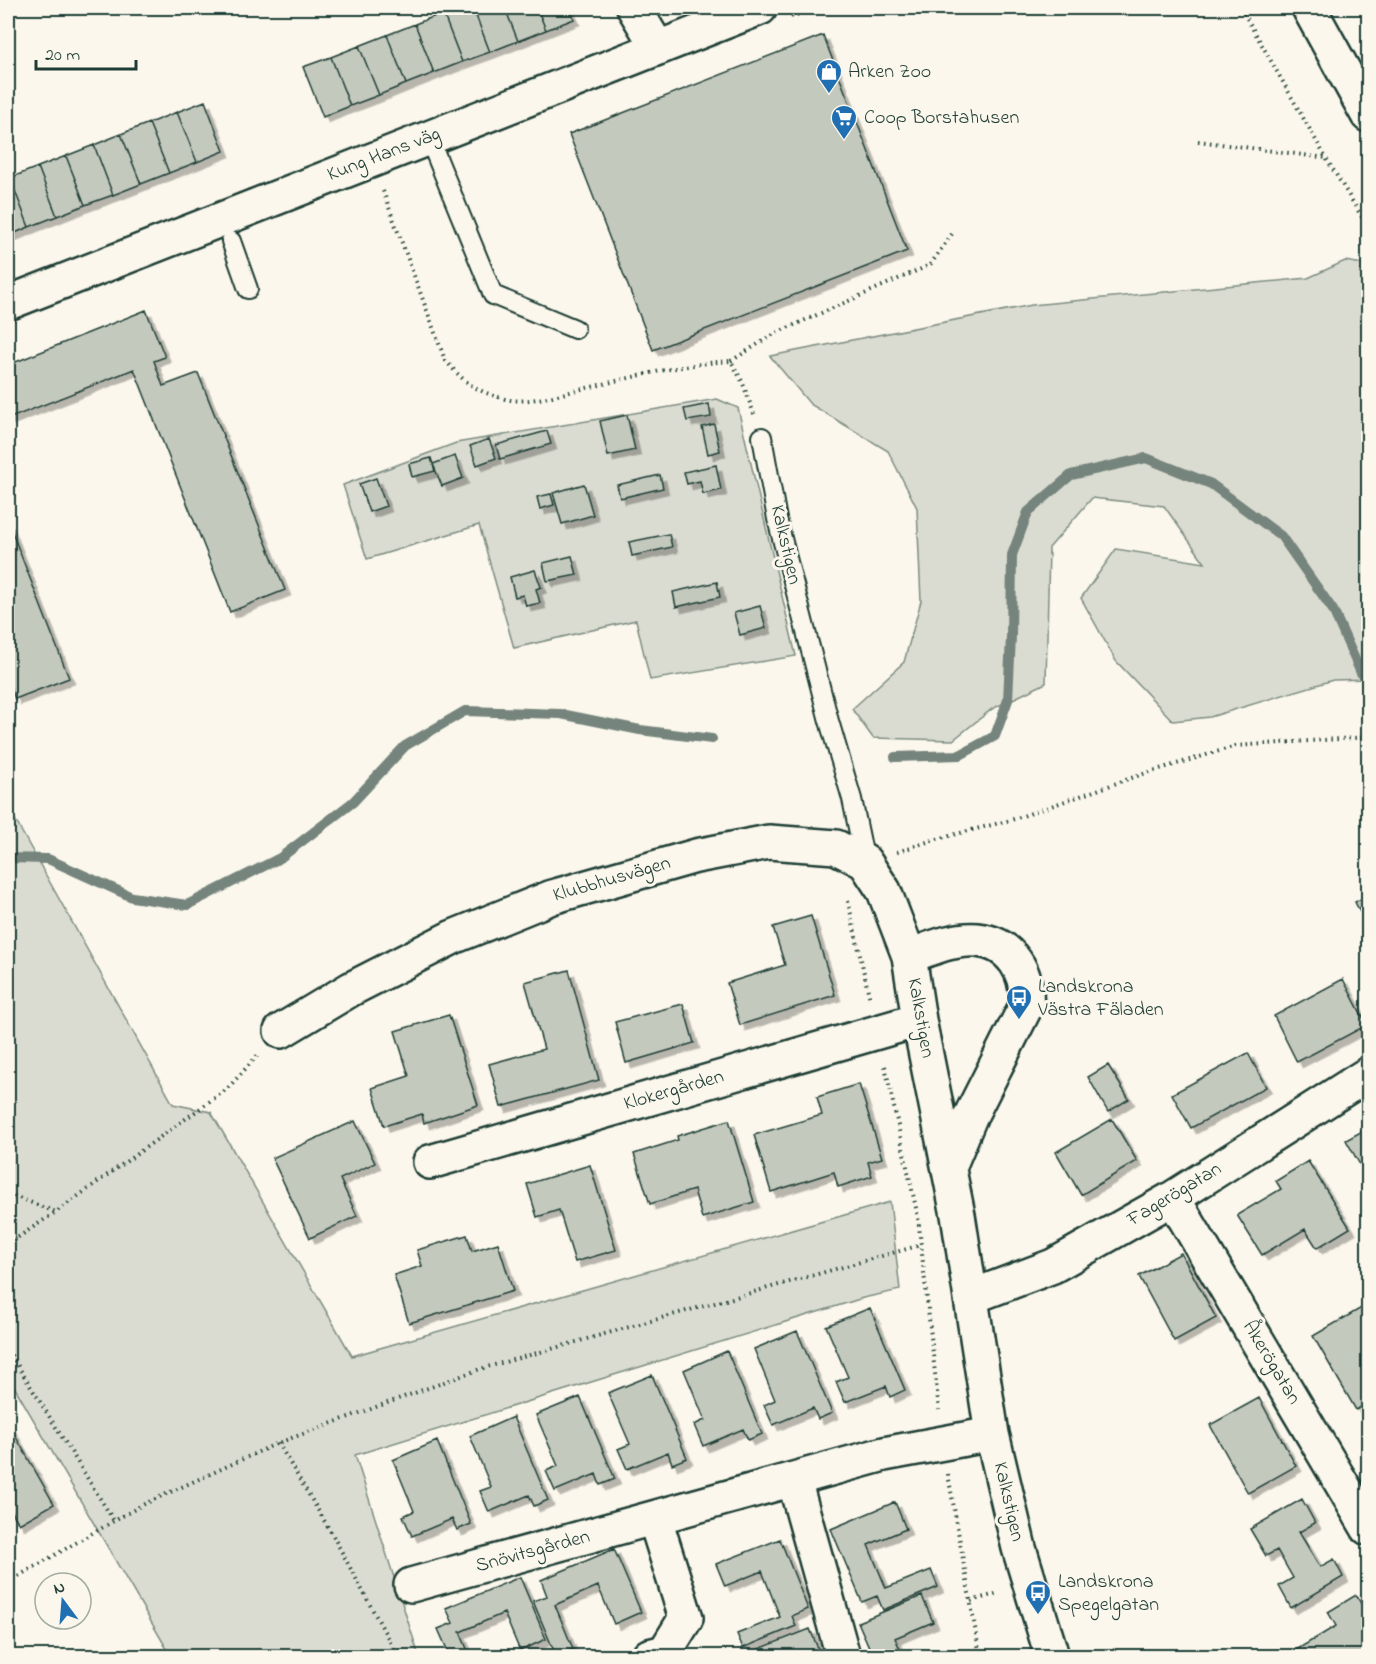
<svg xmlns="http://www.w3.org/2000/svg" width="1376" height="1664" font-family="'Indie Flower',sans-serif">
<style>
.green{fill:#dbdcd1;stroke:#7d8c82;stroke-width:1.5}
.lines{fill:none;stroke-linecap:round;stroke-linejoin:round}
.stream{stroke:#74847b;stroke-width:10}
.building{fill:#c4c9be;stroke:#1f3d34;stroke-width:1.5;filter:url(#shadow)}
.lane-casing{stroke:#1f3d34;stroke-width:22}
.street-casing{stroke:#1f3d34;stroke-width:38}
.secondary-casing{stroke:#1f3d34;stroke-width:38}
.path{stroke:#1f3d34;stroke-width:4;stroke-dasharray:1.5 4.5;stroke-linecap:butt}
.lane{stroke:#fbf7ec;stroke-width:18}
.street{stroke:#fbf7ec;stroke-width:33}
.secondary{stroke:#fbf7ec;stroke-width:33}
.labels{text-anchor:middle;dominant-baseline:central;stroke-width:6;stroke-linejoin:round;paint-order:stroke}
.poi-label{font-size:20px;fill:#1f3d34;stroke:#fbf7ec;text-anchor:start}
.street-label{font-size:20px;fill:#1f3d34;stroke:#fbf7ec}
</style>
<defs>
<filter id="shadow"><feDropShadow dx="5.5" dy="5.5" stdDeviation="0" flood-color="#0004"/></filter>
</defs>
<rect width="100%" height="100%" fill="#fbf7ec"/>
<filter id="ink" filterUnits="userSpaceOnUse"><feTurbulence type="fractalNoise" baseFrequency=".0167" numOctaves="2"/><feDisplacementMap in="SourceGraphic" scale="12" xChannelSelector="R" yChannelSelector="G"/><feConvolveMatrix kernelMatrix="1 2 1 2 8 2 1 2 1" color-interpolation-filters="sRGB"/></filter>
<g filter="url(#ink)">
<path class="green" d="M1345,261L1368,265V679L1333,680L1210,717L1173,721L1116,661L1081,598L1116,549L1205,563L1164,506L1092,498L1049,548L1046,683L992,709L953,740L873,738L852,709L904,662L921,601L917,508L888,451L810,404L770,356L1032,305L1308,278Z
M717,399L738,408L796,656L650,680L636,620L514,648L479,525L367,559L343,485L456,443Z
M8,807L173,1104L211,1112L352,1356L890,1202L900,1290L863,1298L355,1455L419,1656H171L8,1376Z"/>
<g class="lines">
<path class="stream" d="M895,757L960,755L995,736L1008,700L1011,636L1012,555L1028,512L1071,475L1146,458L1211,484L1281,536L1333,610L1361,673L1368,678
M8,858L48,859L132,897L187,905L280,858L353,802L405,746L465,711L561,714L640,730L712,739"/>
</g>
<path class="building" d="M457,8H473L490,52L462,62L443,13Z
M473,8H505L518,41L490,52Z
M505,8H537L546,30L518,41Z
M537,8H569L574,19L546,30Z
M443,13L462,62L434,73L415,24Z
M415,24L434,73L406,84L387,35Z
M387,35L406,84L379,95L359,46Z
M823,35L907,251L653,350L569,134Z
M359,46L379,95L350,106L331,57Z
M331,57L350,106L323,117L303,67Z
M205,101L224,151L197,162L177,112Z
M177,112L197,162L169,173L149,123Z
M149,123L169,173L141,184L121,134Z
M121,134L141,184L113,195L94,145Z
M94,145L113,195L85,205L66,156Z
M66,156L85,205L57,216L38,167Z
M38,167L57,216L29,227L10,178Z
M10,178L29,227L8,236V179Z
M146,310L165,357L154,361L163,386L198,373L285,590L230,612L134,369L8,419V365Z
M709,404L711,417L687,421L684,409Z
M627,415L635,450L608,456L600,421Z
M714,424L720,451L708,454L702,427Z
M547,431L551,444L500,459L496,445Z
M489,439L496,458L477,465L470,446Z
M455,456L463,478L442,486L433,464Z
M431,458L435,471L412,477L409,464Z
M716,465L721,490L703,494L700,481L687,484L684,472Z
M660,475L663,488L620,498L617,485Z
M376,478L386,506L369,512L359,484Z
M584,484L593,515L562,524L553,493Z
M551,494L554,505L540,509L537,497Z
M8,522L69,678L15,699L8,680Z
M669,534L672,547L632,556L629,542Z
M572,556L577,575L547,581L543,563Z
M535,570L541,587L536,589L540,603L526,606L523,595L515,597L510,577Z
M717,582L720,597L676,607L673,592Z
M760,606L766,628L740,635L734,613Z
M1368,895V928L1355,902Z
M811,916L835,995L740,1025L727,983L785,965L773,927Z
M569,970L599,1080L501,1107L489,1064L544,1049L525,982Z
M1343,979L1367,1025L1297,1062L1274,1016Z
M683,1004L694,1043L626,1063L615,1022Z
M449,1015L478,1105L424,1123L422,1114L384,1126L372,1088L409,1076L395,1031Z
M1248,1053L1266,1087L1191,1128L1172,1094Z
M1108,1065L1129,1099L1108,1112L1088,1077Z
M859,1084L882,1158L868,1162L872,1176L838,1187L834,1172L771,1192L754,1135L822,1115L817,1097Z
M1112,1119L1137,1161L1081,1195L1056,1152Z
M729,1120L754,1202L702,1218L694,1190L650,1204L634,1154L678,1140L677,1136Z
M355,1121L375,1163L340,1179L357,1216L310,1238L272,1158Z
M1368,1128V1179L1346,1140Z
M1308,1161L1350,1228L1317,1248L1305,1229L1262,1255L1237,1215L1281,1189L1276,1181Z
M590,1165L616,1250L575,1262L559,1210L537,1217L527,1184Z
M467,1235L472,1251L498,1243L513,1291L409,1323L394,1275L422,1266L417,1250Z
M1181,1253L1216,1318L1174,1341L1139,1276Z
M1363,1307L1368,1316V1402L1356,1410L1313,1336Z
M870,1308L905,1390L890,1397L886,1386L845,1402L836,1382L848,1377L826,1326Z
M797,1331L832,1413L818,1419L813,1408L773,1425L764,1405L775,1400L754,1349Z
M727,1351L762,1434L748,1440L743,1429L703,1446L694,1425L705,1420L684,1370Z
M652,1375L687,1458L672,1464L668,1452L627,1469L618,1449L630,1444L608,1393Z
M580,1397L615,1479L600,1485L596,1474L555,1491L546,1471L558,1466L536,1415Z
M1259,1398L1296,1466L1248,1493L1210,1425Z
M513,1417L548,1500L534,1506L529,1495L489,1512L480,1491L491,1487L470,1436Z
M8,1423L54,1504L19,1524L8,1505Z
M437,1441L471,1524L457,1530L452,1519L412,1536L403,1516L414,1511L393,1460Z
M1302,1499L1315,1523L1299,1532L1320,1567L1334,1559L1343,1577L1291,1608L1279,1586L1293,1578L1277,1550L1266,1556L1250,1529Z
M895,1502L906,1529L868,1545L886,1588L931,1570L938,1587L883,1610L877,1596L862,1602L831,1529Z
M780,1539L808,1609L792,1616L796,1626L743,1648L737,1634L780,1617L762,1571L725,1586L716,1564Z
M614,1549L641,1612L614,1624L598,1586L555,1605L573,1649L556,1656L533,1601L547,1596L541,1580Z
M520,1577L546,1639L520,1651L504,1613L460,1632L470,1656H450L438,1629L453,1623L446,1608Z
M1356,1595L1368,1616V1656H1286L1336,1626L1328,1612Z
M922,1596L933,1622L895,1638L903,1656H873L858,1622Z
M810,1629L821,1656H747L746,1654Z"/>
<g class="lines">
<defs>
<path id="lane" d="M429,138L493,295L575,329
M231,241L248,289
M762,437L777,519L829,721L852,799L865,862"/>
<path id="street" d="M634,8L658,48
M8,303L760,8
M281,1031L351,989L453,937L552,897L696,856L769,842L836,847L865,862L884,891L909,956
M430,1162L919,1020
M949,1167L970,1117L1026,1006C1029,974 1012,943 977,940C954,938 930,949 909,956L919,1020L958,1215L992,1434L1019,1548L1052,1656
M1173,1198L1368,1528
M971,1297L1053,1266L1173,1198L1368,1074
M794,1480L843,1656
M411,1585L884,1454L992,1434
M649,1656L665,1652L686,1618L655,1519"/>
<path id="secondary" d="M1309,8L1368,115"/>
</defs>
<use href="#lane" class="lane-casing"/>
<use href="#street" class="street-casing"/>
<use href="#secondary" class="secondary-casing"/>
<path class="path" d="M1241,8L1326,158L1368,227
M791,17L815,8
M1198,141L1326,158
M383,191L445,360C465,383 475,391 505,399C530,405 566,392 591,387C638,376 682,364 731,361L742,381L754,414
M731,361L776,333L930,265L952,234
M897,852L933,840L1011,820L1140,775L1236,746L1368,737
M848,901L870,1000
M885,1066L918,1217L939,1410
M8,1194L56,1212
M8,1244L56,1212L227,1089L258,1055
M8,1350L114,1521
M278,1443L331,1532L390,1642L394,1656
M948,1474L980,1656
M8,1582L140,1506L278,1443L480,1369L921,1245
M971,1601L999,1593"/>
<use href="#lane" class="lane"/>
<use href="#street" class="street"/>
<use href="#secondary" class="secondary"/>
</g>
</g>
<defs>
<symbol id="shop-pin" viewBox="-11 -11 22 30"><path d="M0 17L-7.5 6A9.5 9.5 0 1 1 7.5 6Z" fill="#1f6fb2" stroke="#fbf7ec"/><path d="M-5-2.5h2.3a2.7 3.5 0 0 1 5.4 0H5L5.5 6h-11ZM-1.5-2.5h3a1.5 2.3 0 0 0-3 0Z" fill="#fff"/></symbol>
<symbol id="supermarket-pin" viewBox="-11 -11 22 30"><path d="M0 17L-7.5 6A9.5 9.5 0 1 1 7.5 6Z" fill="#1f6fb2" stroke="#fbf7ec"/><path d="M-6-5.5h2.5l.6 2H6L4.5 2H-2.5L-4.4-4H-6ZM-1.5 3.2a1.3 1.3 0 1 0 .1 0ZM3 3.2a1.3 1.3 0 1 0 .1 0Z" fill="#fff"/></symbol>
<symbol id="bus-pin" viewBox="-11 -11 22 30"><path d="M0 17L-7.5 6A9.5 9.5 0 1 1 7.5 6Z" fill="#1f6fb2" stroke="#fbf7ec"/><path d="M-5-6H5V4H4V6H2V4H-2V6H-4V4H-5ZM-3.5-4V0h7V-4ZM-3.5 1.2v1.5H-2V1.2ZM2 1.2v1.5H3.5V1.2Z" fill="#fff"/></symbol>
</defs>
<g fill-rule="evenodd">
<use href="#shop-pin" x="814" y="57" width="30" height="40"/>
<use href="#supermarket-pin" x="829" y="103" width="30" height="40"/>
<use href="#bus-pin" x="1004" y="983" width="30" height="40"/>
<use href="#bus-pin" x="1023" y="1578" width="30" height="40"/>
</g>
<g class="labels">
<g class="poi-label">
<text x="848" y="72">Arken Zoo</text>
<text x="864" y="118">Coop Borstahusen</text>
<text x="1038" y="987">Landskrona<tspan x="1038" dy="23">Västra Fäladen</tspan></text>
<text x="1058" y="1582">Landskrona<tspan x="1058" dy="23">Spegelgatan</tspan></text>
</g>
<g class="street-label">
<text transform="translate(384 155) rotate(-21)">Kung Hans väg</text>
<text transform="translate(785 545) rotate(77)">Kalkstigen</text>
<text transform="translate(612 880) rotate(-16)">Klubbhusvägen</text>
<text transform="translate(920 1018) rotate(80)">Kalkstigen</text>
<text transform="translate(674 1091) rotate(-16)">Klokergården</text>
<text transform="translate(1175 1195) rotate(-31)">Fagerögatan</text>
<text transform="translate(1271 1363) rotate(59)">Åkerögatan</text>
<text transform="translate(1008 1502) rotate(77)">Kalkstigen</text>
<text transform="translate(533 1552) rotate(-15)">Snövitsgården</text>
</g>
</g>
<rect width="1376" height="1664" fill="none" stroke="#fbf7ec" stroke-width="30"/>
<rect x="15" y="15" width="1346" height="1634" fill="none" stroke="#1f3d34" stroke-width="2" filter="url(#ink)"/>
<g transform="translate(63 1601) rotate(344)"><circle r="28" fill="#fbf7ec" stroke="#a3ada2" stroke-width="1.5"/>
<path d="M0-4.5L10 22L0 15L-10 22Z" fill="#1f6fb2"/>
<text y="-9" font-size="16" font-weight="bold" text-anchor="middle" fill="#1f3d34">N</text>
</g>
<path d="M36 60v9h100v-9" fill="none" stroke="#1f3d34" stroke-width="3"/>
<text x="45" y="60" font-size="18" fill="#1f3d34" stroke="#fbf7ec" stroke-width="4.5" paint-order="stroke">20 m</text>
</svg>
